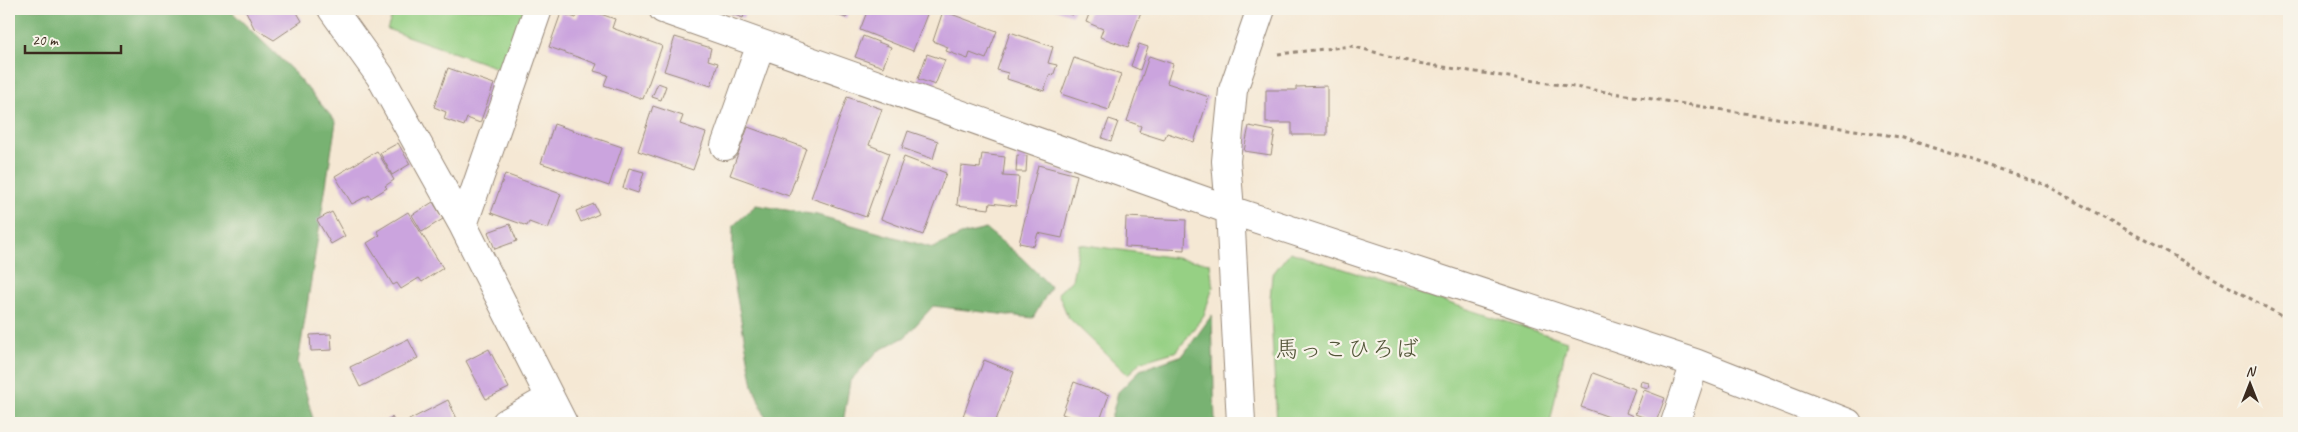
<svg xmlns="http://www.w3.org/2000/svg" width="2298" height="432" font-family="Caveat,'Klee One',sans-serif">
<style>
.green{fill:#96d084;stroke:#687d51}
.forest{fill:#78b272;stroke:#5a6e48}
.building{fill:#cba4de}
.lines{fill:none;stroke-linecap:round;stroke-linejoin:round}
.minor-casing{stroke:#988979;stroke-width:30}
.path{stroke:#988979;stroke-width:3;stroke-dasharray:4 4;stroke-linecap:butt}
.minor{stroke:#fff;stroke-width:28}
.labels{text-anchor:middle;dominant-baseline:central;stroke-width:4.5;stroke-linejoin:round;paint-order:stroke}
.park-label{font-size:24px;fill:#525438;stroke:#f7f3e8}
</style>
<rect width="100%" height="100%" fill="#f7f3e8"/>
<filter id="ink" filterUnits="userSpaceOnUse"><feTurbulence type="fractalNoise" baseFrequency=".02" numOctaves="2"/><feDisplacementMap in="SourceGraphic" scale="10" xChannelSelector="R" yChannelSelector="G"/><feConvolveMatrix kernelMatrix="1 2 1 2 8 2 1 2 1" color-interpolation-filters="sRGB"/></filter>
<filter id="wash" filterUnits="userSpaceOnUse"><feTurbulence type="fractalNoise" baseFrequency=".0096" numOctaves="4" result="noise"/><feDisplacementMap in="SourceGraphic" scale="20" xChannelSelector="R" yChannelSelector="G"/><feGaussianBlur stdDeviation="1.12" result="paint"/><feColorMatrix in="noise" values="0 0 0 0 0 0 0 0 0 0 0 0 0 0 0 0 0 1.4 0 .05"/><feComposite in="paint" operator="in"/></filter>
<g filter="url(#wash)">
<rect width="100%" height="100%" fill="#f5e8d4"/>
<path class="green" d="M395,9H530L509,72L387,29Z
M1079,244L1210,263L1213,287L1204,315L1177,351L1140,362L1128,375L1068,317L1058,293L1072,280Z
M1290,252L1567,341L1550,423H1277L1270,300L1272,275Z"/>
<path class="forest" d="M9,9H229L292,70L336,122L298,363L314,423H9Z
M756,205L817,215L933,248L961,235L986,229L1022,258L1051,287L1033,318L933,306L905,337L878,351L850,381L843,423H768L753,386L732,270L733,226Z
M1212,315L1215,423H1110L1118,392L1140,370L1183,355Z"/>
<g id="blocks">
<path class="building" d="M245,9H295L302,21L274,40L254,28Z
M580,9H586L615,19L612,28L662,46L643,99L604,85L608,75L594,71L597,64L549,47L561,13L576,18Z
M722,9H746L743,18L721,10Z
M821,9H849L846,18Z
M868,9H929L913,51L860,30Z
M1055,9H1075L1072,15Z
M1091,9H1142L1128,47L1100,37L1103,29L1086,22Z
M943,11L997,31L986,59L970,53L968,59L946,51L948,47L933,41Z
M1010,32L1053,47L1048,63L1057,65L1053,76L1050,74L1044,91L1007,79L1008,73L997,70Z
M863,36L891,47L883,67L855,57Z
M675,37L711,48L708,60L718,63L711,86L664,71Z
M1139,44L1148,47L1140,70L1131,66Z
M927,54L945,60L935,85L918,79Z
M1149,56L1173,64L1167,83L1209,97L1194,142L1167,133L1164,140L1139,132L1141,126L1127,121Z
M1074,58L1121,74L1109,110L1061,94Z
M448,68L494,84L480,123L467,118L464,126L444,119L446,112L434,107Z
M658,83L666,86L661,100L652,97Z
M1327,86V135H1292V123H1266V90H1296V87Z
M847,97L882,109L869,145L889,153L866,217L811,198Z
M653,106L683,116L680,124L706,133L693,170L638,151Z
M1109,119L1118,122L1111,141L1102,138Z
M554,124L622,147L609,186L541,163Z
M1249,126L1275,131L1271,155L1244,151Z
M748,127L806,148L789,196L730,175Z
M908,131L938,141L933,159L902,148Z
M398,143L410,164L392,175L380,153Z
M377,151L394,180L385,186L387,188L371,198L369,195L352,204L335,176Z
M982,154L1005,157L1003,176L1019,177L1016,206L990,203L989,209L957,205L961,166L980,168Z
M1017,155L1027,156L1026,172H1016Z
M904,157L946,173L923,235L881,219Z
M1038,165L1077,175L1062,238L1038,233L1034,246L1019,243Z
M629,168L644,172L638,193L623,188Z
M505,174L561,194L548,229L529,222L527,226L491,213Z
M433,202L443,219L422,232L412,215Z
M594,204L599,214L581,222L576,211Z
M332,212L345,236L331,244L317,220Z
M408,212L443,268L422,282L419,278L401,289L397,283L393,285L367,243L380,235L377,231Z
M1126,217L1186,220L1185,250L1125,247Z
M510,224L517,241L495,249L488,232Z
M331,334L332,350L311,351L310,335Z
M408,339L418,358L360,387L350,367Z
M489,349L509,388L486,399L466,361Z
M984,360L1014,372L995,423H980L963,416Z
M1593,373L1635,389L1626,413L1633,416L1631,423H1626L1581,407Z
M1641,381L1649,383L1648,388L1640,386Z
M1074,382L1109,395L1099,423H1087L1062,414Z
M1644,390L1665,398L1656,422L1635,414Z
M448,400L459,423H403Z
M392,417L395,423H386L384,421Z"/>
</g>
</g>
<g filter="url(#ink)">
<use href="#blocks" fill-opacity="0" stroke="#988979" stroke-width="1"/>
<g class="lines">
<defs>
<path id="minor" d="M332,9L380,76L463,225L563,423
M663,9L1230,210L1695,363L1848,423
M725,146L761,44
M463,225L538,9
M506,423L550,398
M1241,423L1230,210L1226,161L1233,90L1261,9
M1675,423L1695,363"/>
</defs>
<use href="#minor" class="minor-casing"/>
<path class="path" d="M1278,54L1352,46L1411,62L1900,137L2046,185L2289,320"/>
<use href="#minor" class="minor"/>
</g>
</g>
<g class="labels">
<g class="park-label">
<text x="1347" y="349">馬っこひろば</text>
</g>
</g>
<rect width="2298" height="432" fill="none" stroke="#f7f3e8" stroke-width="30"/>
<g transform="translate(2250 384)" stroke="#f7f3e8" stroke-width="4" paint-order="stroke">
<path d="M0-4L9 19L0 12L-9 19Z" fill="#3b2a1e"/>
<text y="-8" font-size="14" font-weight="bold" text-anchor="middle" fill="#3b2a1e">N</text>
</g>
<path d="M25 45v8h96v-8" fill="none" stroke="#3b2a1e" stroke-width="2.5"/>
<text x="32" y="45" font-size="15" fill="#3b2a1e" stroke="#f7f3e8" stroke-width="4" paint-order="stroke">20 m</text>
</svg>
